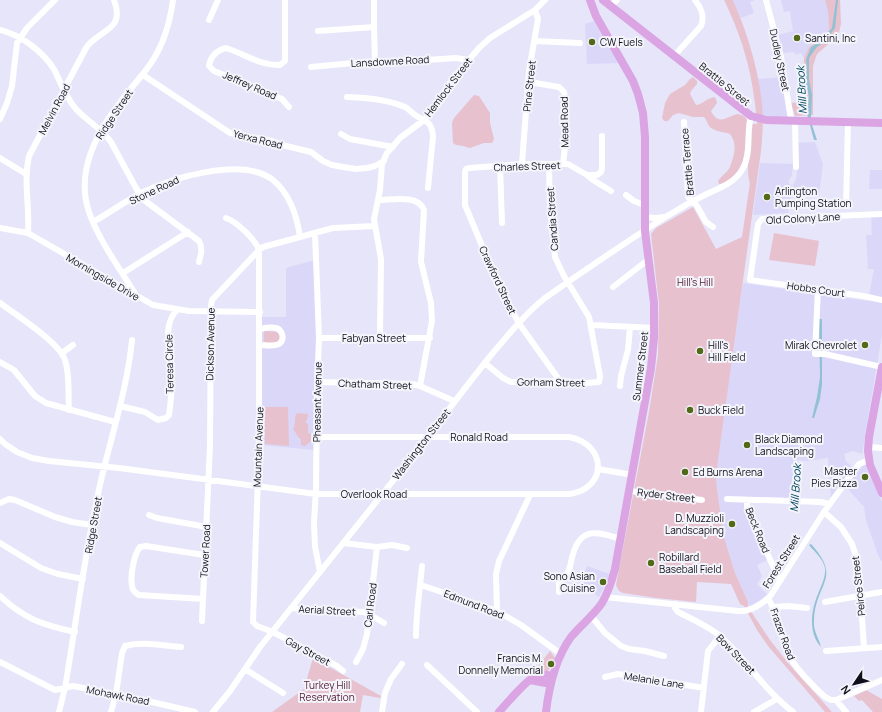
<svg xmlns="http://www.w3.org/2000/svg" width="882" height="712" font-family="Manrope,sans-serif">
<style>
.built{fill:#dbd7f9}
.green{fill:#e7c1ce}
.water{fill:#91c1d3}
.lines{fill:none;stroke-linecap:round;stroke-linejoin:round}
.minor{stroke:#fff;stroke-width:6}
.major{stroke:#dba4e2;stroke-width:8}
.poi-dot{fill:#526919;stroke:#f4f4fb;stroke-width:1.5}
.labels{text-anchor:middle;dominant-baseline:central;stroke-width:4;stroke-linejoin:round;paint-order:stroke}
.poi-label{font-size:10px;fill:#100e1a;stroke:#f4f4fb;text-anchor:start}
.street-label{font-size:10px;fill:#100e1a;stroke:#f4f4fb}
.park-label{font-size:10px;fill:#582038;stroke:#f4f4fb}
.water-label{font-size:11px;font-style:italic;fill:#00475b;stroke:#f4f4fb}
</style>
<rect width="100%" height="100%" fill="#e6e5fa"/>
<path class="built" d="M733,0H755L750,2L754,13L741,18Z
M781,0H825L828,12L829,30L821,39L809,47L804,58L801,53L796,55L794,52L783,53L778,35L793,31L790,11L784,12Z
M594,21L603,37L619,63L587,64L585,24Z
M782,77L788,119H763L758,79Z
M815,142L823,164L819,195L792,192L793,185L796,179L797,172L796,143Z
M760,163L793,164L792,175L788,182L792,186L788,213L753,215Z
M870,170H882V189H869Z
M871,215H882V335L862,454L853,451L844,454L846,461L852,467L831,498L828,458L807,461L796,460L793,501L747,500L751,514L772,558L757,565L762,576L757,584L768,595L749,607L748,602L735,573L723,534L716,480L720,438L743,283L868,301L874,269H868L866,235H872Z
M315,260L316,337L314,450L262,445V317H286V268Z
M865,464L882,502V562L878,555L866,520L864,507L846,487L853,475Z
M587,566L610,574L599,597L580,584Z"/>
<path class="green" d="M724,0H733C749,37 761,77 763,117C763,128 762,140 761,151L718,460L716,480L723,534L735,573L748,602V607L770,640L788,663L832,712H825L768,646L757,630L744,606L740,604L731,584L697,582L696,602L656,598L623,593L619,591L616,585L649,412L658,355L659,304L651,234L656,228L693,207L716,249L742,237L750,183C745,173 751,137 752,124H757V121C753,76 744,41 724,0Z
M825,0H840L841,24L839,32L833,40L817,54L813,66V115L795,116L791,103L807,102L803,76L804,58L809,47L821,39L829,30L828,12Z
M693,77L697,81V84L691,91L690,94L696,105C702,105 706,98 715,97L717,103L711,111C719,127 727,116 738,114L744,116L747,120C744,144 750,173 721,184H719L718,181C721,176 728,172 730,167C734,155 738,145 730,134C725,132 712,131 709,126C707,123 707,120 704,117H693L679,113L673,115L668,121H664L662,118L665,103L670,94L685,85L690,79Z
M474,95L479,96L490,113V123L494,139L492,143H484L470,148L463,146L456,145L453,143L452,123L454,118Z
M774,233L819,241L815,266L769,260Z
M264,331L277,332L280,335V339L275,344L264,342Z
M264,407H288L289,446L265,444Z
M297,413L308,414L307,420L305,422L308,424V433L311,434V441L305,446L301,445V439L299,438L293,429C297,422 293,419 297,413Z
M550,651L555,658L551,667L547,672L539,671V665Z
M313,658L381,696L380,698L363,695L360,712H272L304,689Z
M866,690L882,699V712H873L862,700L859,701L854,696Z"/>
<path class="water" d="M836,0H838L835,28L826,40L816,48L809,58V80L812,95L811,117L812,125L817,140H814L807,114L809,97L805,80L807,69L806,60L811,47L821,41L832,28Z
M819,319H822V384L820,399L814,418H812L817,397L820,377Z
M811,544C843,579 815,583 814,621C813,631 819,638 821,647C808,633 811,610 818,594C821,586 826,577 825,568C823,559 815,552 809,545Z"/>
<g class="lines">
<path class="minor" d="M285,0V61L280,65C261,66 245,54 226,48C217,50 210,57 209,66L214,71L282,99L289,107
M374,0V27L375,61
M766,0L781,57L791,120
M611,6L617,0
M209,20L218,0
M0,30C21,35 44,52 55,71C61,84 66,98 76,109C87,121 102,129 111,142L136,188L144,200L199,241C203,249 201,254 199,262
M318,31L374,27
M535,41L580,43
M674,56L701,26C705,16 701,8 695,0
M311,67L375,61H412L456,58L468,60
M143,75L230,133L272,141L282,145L311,152L323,161L332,165L343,167L356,169L367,168L375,166L384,161
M529,82L559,87L564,92C568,116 566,141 563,164
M347,97C366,98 387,99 405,107C409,109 412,113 415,115C426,122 432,121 433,137L428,188
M0,119L7,103L12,86L17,43L27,28L55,0
M795,121L796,167
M684,122L688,197L697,206L706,222L713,227
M341,134L350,139L393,147
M0,158L26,174
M522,164L529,71L538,19L535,10
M500,166L502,223
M587,175L593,180L611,191
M626,195L634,201L644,205
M378,200C392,200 418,194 424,210L421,262L431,303L432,321L420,386
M846,206L848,122
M882,214L762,219L758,224L750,280L863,296L882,300
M644,217L655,218L664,217
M226,218C237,222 255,239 259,250V448L253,622L257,626L273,632L337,666L343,671
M93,222C109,213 124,202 141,193C172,178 242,156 273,180C290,194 297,216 300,237
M0,228L28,233L153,305L189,311L260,312
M28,233C30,206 23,182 29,156L86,48C99,29 126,31 114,0
M315,233L319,338L317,392L316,489L314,523L315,547L320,572
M123,273L188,232
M613,287L649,259
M818,289L815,354H825L882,367
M137,297C121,270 99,241 89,212C73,165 104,121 133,86C140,77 147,70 153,60C165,41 170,22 173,0
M0,303C16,315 59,342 65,360C70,375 68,394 69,410
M592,325L655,328
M380,337L381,259L374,219L380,190L382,164L387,153L400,138L424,120L435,106L452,80L479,48L490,38L535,10L545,0
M319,338H430
M260,345C265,345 274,347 279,344C285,340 283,330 276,328C272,327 265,328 260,329
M62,353L73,345
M0,362L14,370L35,396L46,403L115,422
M485,363L503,378L511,382L560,381L586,383L599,382L600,376L589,317L564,276L555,257L550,210L549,165
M560,381L518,322L490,265L465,205V172L466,169L469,168L522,164H568L587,175H597L601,172L602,168V136
M317,382L412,384L420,386L454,401
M620,386L621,376L628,350L630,327
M120,406L145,412L158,420L166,418L169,415C171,402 172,386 172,372C171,353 161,326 177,310
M0,439L5,444L17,452L32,458L49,461L119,468L316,494H570C608,488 607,444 569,437H317
M869,447L882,448
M598,469L633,475
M630,491L702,500
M727,499L821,502L829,504
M747,500V507L749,514L780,581
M0,503L9,499L15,500L55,517L72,522L92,525
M824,512L841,527L852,544L855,553L859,572L864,648
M149,515L157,518L207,527
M0,543L41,568L58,574L83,579
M343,543L377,547L392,545L407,548
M421,585L497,611L521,625L561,654
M559,592V582C562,579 566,576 568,572C571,567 571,559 573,554C581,526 599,532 621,539
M0,596C24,619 43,625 75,632
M605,597L738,611C750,612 763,604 771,595L824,512L859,464L869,460
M768,598C779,616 781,638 790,657C796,669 815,688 825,697L831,700H836L882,680
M203,599L139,595C135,593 132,590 132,585C130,576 134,554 140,547L146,546L204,555
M825,602L882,592
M676,604L675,608L678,612C692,619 708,626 720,636C746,659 765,691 793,712
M774,607L788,606L807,608
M291,608L363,612L369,614L384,623
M497,611L496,574L499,561L530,495
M591,616L605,633L621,646L629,649L645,651L664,656
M202,621L210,445L211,305L212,300L259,250L263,247L333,228L375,226
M416,636C416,612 420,589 422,566
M826,651L882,647
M0,662L55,690L73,686L130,697L195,712
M356,662L363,649L367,634L377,547
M427,665L477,712
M245,669L283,693
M605,677L618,674L704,688
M836,700L846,712
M59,712L65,688C76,623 84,558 98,494C109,442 127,392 132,340
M111,712L116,694L122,653L125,646C143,641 163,646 181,647
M213,712L230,691L260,647L428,437C449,409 470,381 492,354C509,334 525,314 545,298C585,270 626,242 667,216C678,210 688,203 699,198C715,189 732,186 742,170C752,154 746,134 751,116
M382,712L385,693L391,679L402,664
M701,712L708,651L720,636
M754,712L775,700L777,698"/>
<path class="major" d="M603,0L751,116L766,120L882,123
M882,367L869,437L868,451L870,465L882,493
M530,680L551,684
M499,712C507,703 527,679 537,675C542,673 548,675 552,676
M546,712C549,686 555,659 571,637C581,625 593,616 602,603C608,593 612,580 615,569L651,368L654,338V303L645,231V137L643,113L638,94L633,81L596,16L590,0"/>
</g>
<g class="poi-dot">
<circle cx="797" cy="38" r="4"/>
<circle cx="592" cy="42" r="4"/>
<circle cx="767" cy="197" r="4"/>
<circle cx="865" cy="345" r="4"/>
<circle cx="700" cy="351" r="4"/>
<circle cx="690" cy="410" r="4"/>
<circle cx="747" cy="445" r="4"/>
<circle cx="685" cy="472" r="4"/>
<circle cx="865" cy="477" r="4"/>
<circle cx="732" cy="524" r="4"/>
<circle cx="651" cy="563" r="4"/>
<circle cx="603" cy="582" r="4"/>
<circle cx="551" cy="664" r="4"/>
</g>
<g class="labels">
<g class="poi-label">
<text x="805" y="38">Santini, Inc</text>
<text x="600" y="42">CW Fuels</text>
<text x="775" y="191">Arlington<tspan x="775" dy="12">Pumping Station</tspan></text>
<text x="708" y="345">Hill's<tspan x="708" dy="12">Hill Field</tspan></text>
<text x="857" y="345" text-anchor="end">Mirak Chevrolet</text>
<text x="698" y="410">Buck Field</text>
<text x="755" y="439">Black Diamond<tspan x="755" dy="12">Landscaping</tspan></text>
<text x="857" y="471" text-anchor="end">Master<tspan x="857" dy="12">Pies Pizza</tspan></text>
<text x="693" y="472">Ed Burns Arena</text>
<text x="724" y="518" text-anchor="end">D. Muzzioli<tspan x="724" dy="12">Landscaping</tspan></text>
<text x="659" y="557">Robillard<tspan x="659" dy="12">Baseball Field</tspan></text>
<text x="595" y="576" text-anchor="end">Sono Asian<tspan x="595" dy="12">Cuisine</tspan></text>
<text x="543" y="658" text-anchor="end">Francis M.<tspan x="543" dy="12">Donnelly Memorial</tspan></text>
</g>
<g class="street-label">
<text transform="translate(780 60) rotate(78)">Dudley Street</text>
<text transform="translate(390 61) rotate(-3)">Lansdowne Road</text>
<text transform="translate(725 84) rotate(39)">Brattle Street</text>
<text transform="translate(250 85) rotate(23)">Jeffrey Road</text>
<text transform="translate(529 86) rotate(-84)">Pine Street</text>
<text transform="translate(448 87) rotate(-53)">Hemlock Street</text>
<text transform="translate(54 109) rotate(-62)">Melvin Road</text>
<text transform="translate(114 114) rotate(-56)">Ridge Street</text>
<text transform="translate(564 122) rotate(-91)">Mead Road</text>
<text transform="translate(258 139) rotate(14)">Yerxa Road</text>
<text transform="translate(687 162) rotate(-95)">Brattle Terrace</text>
<text transform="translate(527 166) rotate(-2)">Charles Street</text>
<text transform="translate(154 190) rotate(-25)">Stone Road</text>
<text transform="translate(803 218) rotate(-3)">Old Colony Lane</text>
<text transform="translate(552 219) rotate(-94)">Candia Street</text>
<text transform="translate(103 277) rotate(30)">Morningside Drive</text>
<text transform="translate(498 280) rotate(65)">Crawford Street</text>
<text transform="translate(816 289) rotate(8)">Hobbs Court</text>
<text x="374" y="338">Fabyan Street</text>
<text transform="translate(210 344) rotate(-89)">Dickson Avenue</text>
<text transform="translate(169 364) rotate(-91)">Teresa Circle</text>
<text transform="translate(640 366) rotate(-83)">Summer Street</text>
<text transform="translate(551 382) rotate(1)">Gorham Street</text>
<text transform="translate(375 384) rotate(2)">Chatham Street</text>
<text transform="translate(317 402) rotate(-89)">Pheasant Avenue</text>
<text x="479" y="437">Ronald Road</text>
<text transform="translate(421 444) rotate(-52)">Washington Street</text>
<text transform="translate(258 447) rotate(-88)">Mountain Avenue</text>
<text x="374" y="494">Overlook Road</text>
<text transform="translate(666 495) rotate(7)">Ryder Street</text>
<text transform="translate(93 525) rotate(-80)">Ridge Street</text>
<text transform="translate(758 530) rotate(68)">Beck Road</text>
<text transform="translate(205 551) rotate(-87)">Tower Road</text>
<text transform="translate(781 561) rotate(-58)">Forest Street</text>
<text transform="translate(858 586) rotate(-96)">Peirce Street</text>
<text transform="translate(474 604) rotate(21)">Edmund Road</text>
<text transform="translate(370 605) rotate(-83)">Carl Road</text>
<text transform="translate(327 610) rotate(3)">Aerial Street</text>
<text transform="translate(783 634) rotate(70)">Frazer Road</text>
<text transform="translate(308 651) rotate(28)">Gay Street</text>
<text transform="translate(736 654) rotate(46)">Bow Street</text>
<text transform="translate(654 680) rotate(9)">Melanie Lane</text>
<text transform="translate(118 695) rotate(11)">Mohawk Road</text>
</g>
<g class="park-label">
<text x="695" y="282">Hill's Hill</text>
<text x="327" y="685">Turkey Hill<tspan x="327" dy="12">Reservation</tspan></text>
</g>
<g class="water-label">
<text transform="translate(801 90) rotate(-93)">Mill Brook</text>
<text transform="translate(795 488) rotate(-86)">Mill Brook</text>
</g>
</g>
<g transform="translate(854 684) rotate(235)" stroke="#f4f4fb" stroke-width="3" paint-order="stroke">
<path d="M0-3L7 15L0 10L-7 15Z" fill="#100e1a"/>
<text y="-6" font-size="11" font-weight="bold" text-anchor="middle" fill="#100e1a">N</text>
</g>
</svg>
